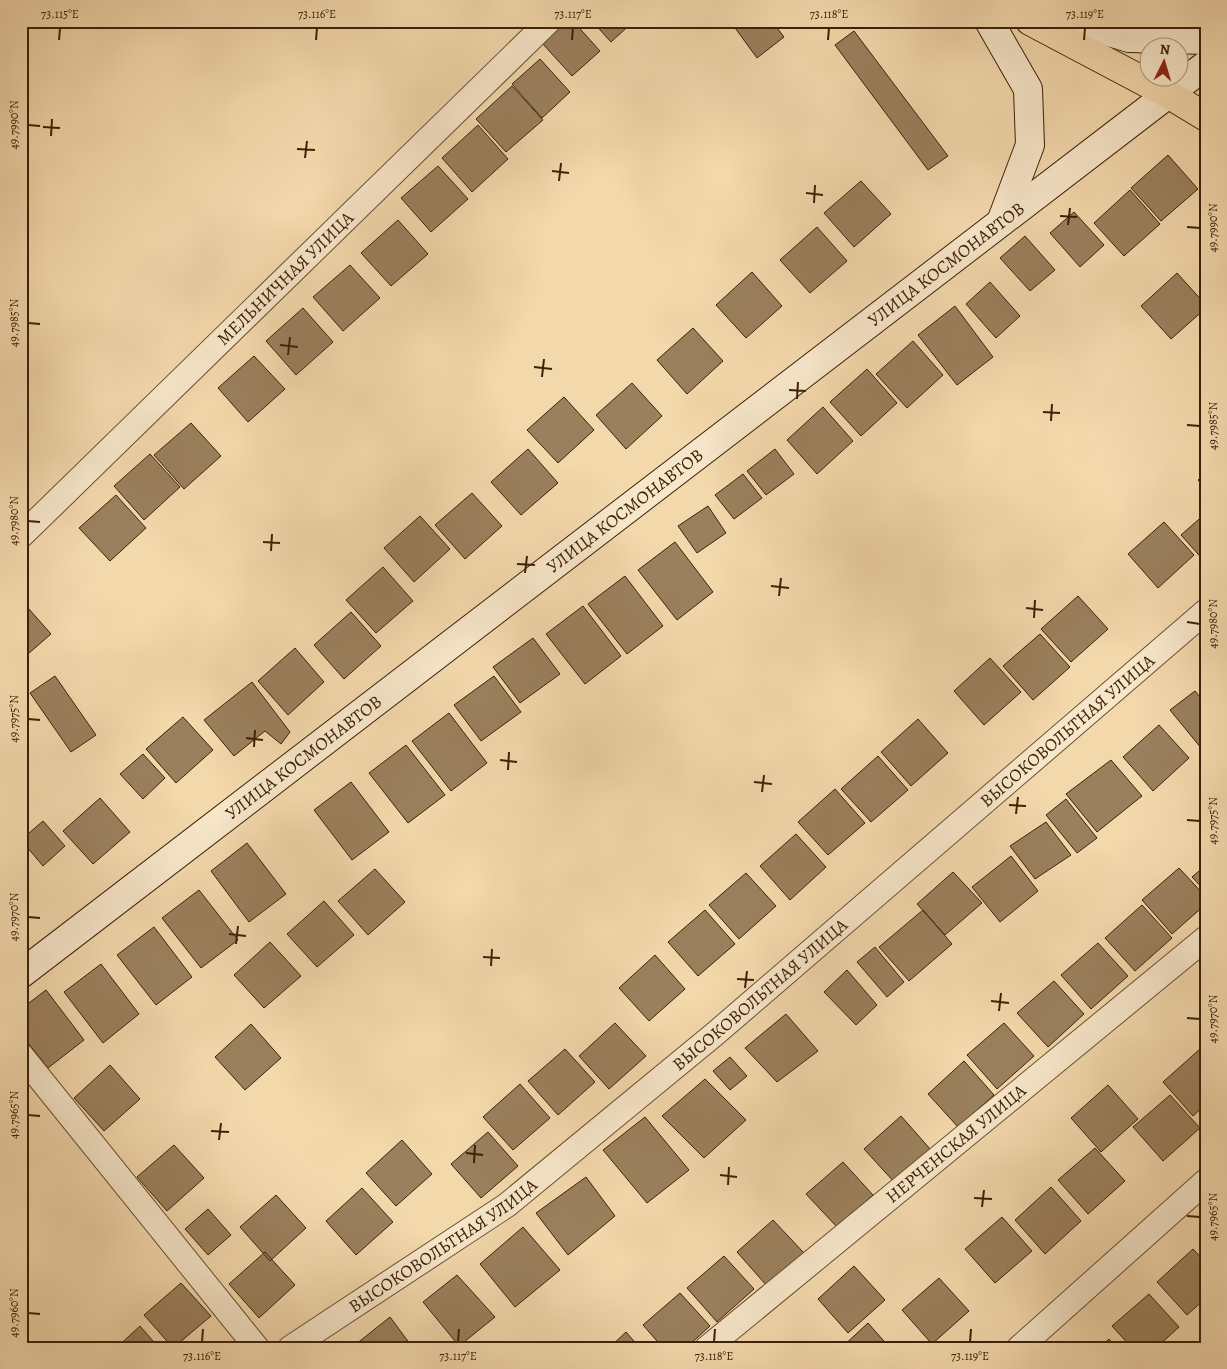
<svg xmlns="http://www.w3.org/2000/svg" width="1227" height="1369" font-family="Alegreya,serif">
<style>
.building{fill:#9b805d;stroke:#3c2108}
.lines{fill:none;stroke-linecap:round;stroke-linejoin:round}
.street-casing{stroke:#6a4f31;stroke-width:26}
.secondary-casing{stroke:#3c2108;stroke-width:30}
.highway-casing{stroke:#3c2108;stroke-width:30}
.street{stroke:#f7e6c9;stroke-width:24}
.secondary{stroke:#f7e6c9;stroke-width:28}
.highway{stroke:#f3d8ac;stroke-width:28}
.ticks{fill:none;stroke:#3c2108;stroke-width:2}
.labels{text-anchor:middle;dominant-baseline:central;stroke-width:4;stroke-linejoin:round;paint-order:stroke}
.street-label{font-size:18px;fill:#3c2108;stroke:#f7e6c9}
.neatline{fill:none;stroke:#3c2108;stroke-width:2}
.ticks-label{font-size:12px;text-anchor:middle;fill:#3c2108}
</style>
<rect width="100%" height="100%" fill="#f3d8ac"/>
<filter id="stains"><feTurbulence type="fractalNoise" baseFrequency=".004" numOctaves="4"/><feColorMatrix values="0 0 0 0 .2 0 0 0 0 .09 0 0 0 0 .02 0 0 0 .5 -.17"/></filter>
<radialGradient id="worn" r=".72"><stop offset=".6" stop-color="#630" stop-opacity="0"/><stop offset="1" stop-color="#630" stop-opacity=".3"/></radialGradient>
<path class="building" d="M566,21H573L600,51L572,76L542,43Z
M592,21H634L611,42Z
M730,21H772L784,37L757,58Z
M854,31L948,156L928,170L835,45Z
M540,59L570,92L542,118L512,84Z
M512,86L543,120L506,152L476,119Z
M478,125L508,159L472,192L442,158Z
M1168,155L1198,189L1161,221L1131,188Z
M438,166L468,199L431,232L401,198Z
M861,181L891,214L854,247L824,213Z
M1130,190L1160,224L1124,256L1094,223Z
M1074,212L1104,245L1080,267L1050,233Z
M398,220L428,254L391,286L361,253Z
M817,227L847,261L810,293L780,260Z
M1025,236L1055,270L1030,291L1000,258Z
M350,265L380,298L343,331L313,297Z
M752,272L782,306L746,338L716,305Z
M1177,273L1206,305V308L1171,339L1141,306Z
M990,282L1020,316L996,338L966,304Z
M955,306L993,357L957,385L918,335Z
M303,308L333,342L296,375L266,341Z
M693,328L723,361L687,394L657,360Z
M913,341L943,375L907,408L876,374Z
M254,356L285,389L248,422L218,388Z
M867,369L897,403L861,436L830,402Z
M632,383L662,416L626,449L596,415Z
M564,397L594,430L558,463L527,430Z
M823,407L853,441L817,474L787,440Z
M191,423L221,456L184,489L154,455Z
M528,449L558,483L521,515L491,482Z
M775,449L794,474L766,495L747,471Z
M150,454L180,487L144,520L114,486Z
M1206,473V489L1198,480Z
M743,474L762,498L734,519L715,495Z
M472,493L502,526L465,559L435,525Z
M116,495L146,528L110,561L79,528Z
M708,506L726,533L697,553L678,526Z
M1206,513V563L1181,535Z
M420,516L450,549L414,582L384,548Z
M1164,522L1194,555L1158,588L1128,554Z
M675,542L713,592L677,620L638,570Z
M383,567L413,601L376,633L346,600Z
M625,576L663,626L627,654L588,604Z
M1078,596L1108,629L1071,662L1041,629Z
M21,600L51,634L21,660Z
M583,606L621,656L585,684L546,634Z
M351,612L381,646L344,679L314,645Z
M1040,634L1070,667L1033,700L1003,666Z
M533,638L560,674L520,703L493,667Z
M295,648L324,682L288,715L258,681Z
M990,658L1021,692L984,725L954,691Z
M55,676L96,735L71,752L30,693Z
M494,676L521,712L481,741L454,705Z
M252,682L290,732L281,744L265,731L234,756L204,720Z
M1195,691L1206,704V754L1170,710Z
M449,713L487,763L451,791L412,741Z
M183,717L213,750L176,783L146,749Z
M918,719L948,753L911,786L881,752Z
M1159,725L1189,758L1153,791L1123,757Z
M406,745L445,795L408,823L369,773Z
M143,754L165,778L143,799L120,774Z
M878,756L908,790L871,822L841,789Z
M1111,760L1142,796L1097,832L1066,794Z
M351,782L389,832L352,860L314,810Z
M835,789L865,823L828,855L798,822Z
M100,798L130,832L93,864L63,831Z
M1066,799L1097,838L1077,853L1046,815Z
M43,821L65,846L43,866L21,840Z
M1046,822L1071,855L1035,879L1010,846Z
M796,834L826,867L790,900L760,866Z
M247,843L286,894L249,922L211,871Z
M1011,856L1038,891L1000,922L972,887Z
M1206,865V892L1192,877Z
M1179,868L1206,897V904L1172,934L1142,900Z
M375,869L405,902L368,935L338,901Z
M953,872L982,903L945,935L917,904Z
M746,873L776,906L739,939L709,905Z
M199,890L238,940L201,968L162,918Z
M324,901L354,935L317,967L287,934Z
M1142,905L1172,938L1135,971L1105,938Z
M705,910L735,944L698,976L668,942Z
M923,910L952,944L909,981L879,947Z
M154,927L192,977L156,1005L117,955Z
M270,942L301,976L264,1008L234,975Z
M1098,943L1128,976L1091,1009L1061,975Z
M875,947L904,982L887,997L857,962Z
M655,955L685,989L649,1021L619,988Z
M101,964L139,1014L103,1043L64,992Z
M847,970L877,1005L856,1025L824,992Z
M1054,981L1084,1014L1048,1047L1017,1013Z
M46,990L84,1040L48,1068L21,1034V1009Z
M786,1014L818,1051L777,1082L745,1048Z
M615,1023L646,1056L609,1089L579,1056Z
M1004,1023L1034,1056L997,1089L967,1055Z
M251,1024L281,1058L245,1090L215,1057Z
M565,1049L595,1082L558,1115L528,1081Z
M1200,1049L1206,1056V1104L1193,1116L1163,1082Z
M730,1057L747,1076L730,1090L713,1071Z
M964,1061L994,1095L958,1127L928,1094Z
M110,1065L140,1099L104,1131L74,1098Z
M705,1079L746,1120L704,1158L662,1116Z
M520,1084L550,1118L513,1150L483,1117Z
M1108,1085L1138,1119L1101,1152L1071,1118Z
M1170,1095L1200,1128L1163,1161L1133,1127Z
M901,1116L931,1150L895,1183L864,1149Z
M645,1117L689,1170L647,1203L603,1150Z
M488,1132L518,1166L481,1198L451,1164Z
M402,1140L432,1174L396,1206L366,1173Z
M174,1145L204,1178L167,1211L137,1177Z
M1095,1148L1125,1181L1088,1214L1058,1180Z
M843,1162L873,1195L837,1227L806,1194Z
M586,1177L615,1216L568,1255L536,1213Z
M1051,1187L1081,1221L1045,1254L1015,1220Z
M362,1188L393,1222L356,1255L326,1221Z
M276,1195L306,1228L270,1261L240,1227Z
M208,1209L231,1235L208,1255L185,1229Z
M1002,1217L1032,1251L995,1283L965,1249Z
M773,1220L804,1253L767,1286L737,1252Z
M523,1227L560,1270L515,1307L480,1264Z
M1193,1249L1206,1263V1298L1187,1315L1157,1282Z
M265,1252L295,1285L259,1318L229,1284Z
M724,1256L754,1289L717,1322L687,1288Z
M854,1266L885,1300L848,1333L818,1299Z
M457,1275L495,1317L459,1346L423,1302Z
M939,1278L969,1311L932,1344L902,1310Z
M181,1283L211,1316L173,1348L144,1315Z
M680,1293L710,1326L686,1348H663L643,1325Z
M1149,1294L1179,1327L1156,1348H1132L1112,1326Z
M390,1317L413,1348H351Z
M868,1323L890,1348H841Z
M140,1326L159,1348H116Z
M626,1332L640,1348H609Z
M1109,1339L1117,1348H1099Z"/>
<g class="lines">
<defs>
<g id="street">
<path id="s1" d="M21,536L549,21"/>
<path d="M21,1055L257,1348"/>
<path id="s2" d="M290,1348L507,1205L716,1033L1206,611"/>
<path id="s3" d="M707,1348L1206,938"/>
<path d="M1019,1348L1206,1181"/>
</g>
<g id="secondary">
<path d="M989,21L1028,89L1030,145L1001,222"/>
<path d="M1074,21L1129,38L1206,40"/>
<path id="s4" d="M21,974L1206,65"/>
</g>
<path id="highway" d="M1030,21L1168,94L1206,117"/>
</defs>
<use href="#street" class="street-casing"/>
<use href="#secondary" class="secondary-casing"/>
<use href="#highway" class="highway-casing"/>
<use href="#street" class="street"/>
<use href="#secondary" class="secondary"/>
<use href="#highway" class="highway"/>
</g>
<path class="ticks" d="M59,40L60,28M316,40L317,28M572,40L573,28M828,40L829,28M1084,40L1085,28M28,125L40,126M43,127L60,128M51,136L52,119M297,149L315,150M305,158L307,141M552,171L569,173M559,181L561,163M806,193L823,195M814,203L815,185M1060,216L1077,217M1068,225L1070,208M1187,227L1200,228M28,323L40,324M280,345L298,347M288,355L290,337M534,367L552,369M542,377L544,359M789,390L806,391M797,399L798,382M1043,412L1060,413M1051,421L1052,404M1187,425L1200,426M28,521L40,522M263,542L280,543M271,551L272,534M517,564L535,565M525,573L527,556M771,586L789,588M779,596L781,578M1026,608L1043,610M1034,618L1035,600M1187,622L1200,624M28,719L40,720M246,738L263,740M254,747L255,730M500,760L517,762M508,770L509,752M754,782L772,784M762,792L764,775M1009,805L1026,806M1016,814L1018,797M1187,820L1200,821M28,917L40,918M229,934L246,936M236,944L238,926M483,957L500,958M491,966L492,949M737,979L754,980M745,988L747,971M991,1001L1009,1003M999,1011L1001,993M1187,1018L1200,1019M28,1115L40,1116M211,1131L229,1132M219,1140L221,1123M466,1153L483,1155M474,1163L475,1145M720,1175L737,1177M728,1185L729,1167M974,1198L992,1199M982,1207L984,1190M1187,1216L1200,1217M28,1313L40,1314M202,1342L203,1329M458,1342L459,1329M714,1342L715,1329M970,1342L971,1329"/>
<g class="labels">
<g class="street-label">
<text stroke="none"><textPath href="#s4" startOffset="1166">УЛИЦА КОСМОНАВТОВ</textPath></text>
<text stroke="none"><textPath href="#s1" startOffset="369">МЕЛЬНИЧНАЯ УЛИЦА</textPath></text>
<text stroke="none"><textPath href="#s4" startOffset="761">УЛИЦА КОСМОНАВТОВ</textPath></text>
<text stroke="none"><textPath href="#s2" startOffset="994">ВЫСОКОВОЛЬТНАЯ УЛИЦА</textPath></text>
<text stroke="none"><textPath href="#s4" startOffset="356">УЛИЦА КОСМОНАВТОВ</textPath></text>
<text stroke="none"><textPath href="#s2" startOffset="589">ВЫСОКОВОЛЬТНАЯ УЛИЦА</textPath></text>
<text stroke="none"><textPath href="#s3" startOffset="322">НЕРЧЕНСКАЯ УЛИЦА</textPath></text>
<text stroke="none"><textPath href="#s2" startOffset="184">ВЫСОКОВОЛЬТНАЯ УЛИЦА</textPath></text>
</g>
</g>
<rect width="1227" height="1369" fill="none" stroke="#f3d8ac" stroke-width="55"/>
<g transform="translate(1164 62) rotate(5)"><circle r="24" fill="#f7e6c9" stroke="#ac977c"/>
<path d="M0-4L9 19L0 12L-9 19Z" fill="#8f2418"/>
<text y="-8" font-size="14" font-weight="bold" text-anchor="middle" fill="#3c2108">N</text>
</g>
<rect x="28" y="28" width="1172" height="1314" class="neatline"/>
<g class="ticks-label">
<text x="60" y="18">73.115°E</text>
<text x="317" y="18">73.116°E</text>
<text x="573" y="18">73.117°E</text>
<text x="829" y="18">73.118°E</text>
<text x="1085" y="18">73.119°E</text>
<text transform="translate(14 125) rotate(-90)" y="4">49.7990°N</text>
<text transform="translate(1213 228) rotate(-90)" y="4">49.7990°N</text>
<text transform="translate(14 323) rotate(-90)" y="4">49.7985°N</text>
<text transform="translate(1213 426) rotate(-90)" y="4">49.7985°N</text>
<text transform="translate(14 521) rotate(-90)" y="4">49.7980°N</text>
<text transform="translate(1213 624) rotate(-90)" y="4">49.7980°N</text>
<text transform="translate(14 719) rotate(-90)" y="4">49.7975°N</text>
<text transform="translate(1213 821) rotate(-90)" y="4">49.7975°N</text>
<text transform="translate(14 917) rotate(-90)" y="4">49.7970°N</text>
<text transform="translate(1213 1019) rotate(-90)" y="4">49.7970°N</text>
<text transform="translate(14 1115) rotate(-90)" y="4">49.7965°N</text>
<text transform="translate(1213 1217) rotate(-90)" y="4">49.7965°N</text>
<text transform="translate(14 1313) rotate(-90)" y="4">49.7960°N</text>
<text x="202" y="1360">73.116°E</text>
<text x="458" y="1360">73.117°E</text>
<text x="714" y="1360">73.118°E</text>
<text x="970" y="1360">73.119°E</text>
</g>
<rect width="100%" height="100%" filter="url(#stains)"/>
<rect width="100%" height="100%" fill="url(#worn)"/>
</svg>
